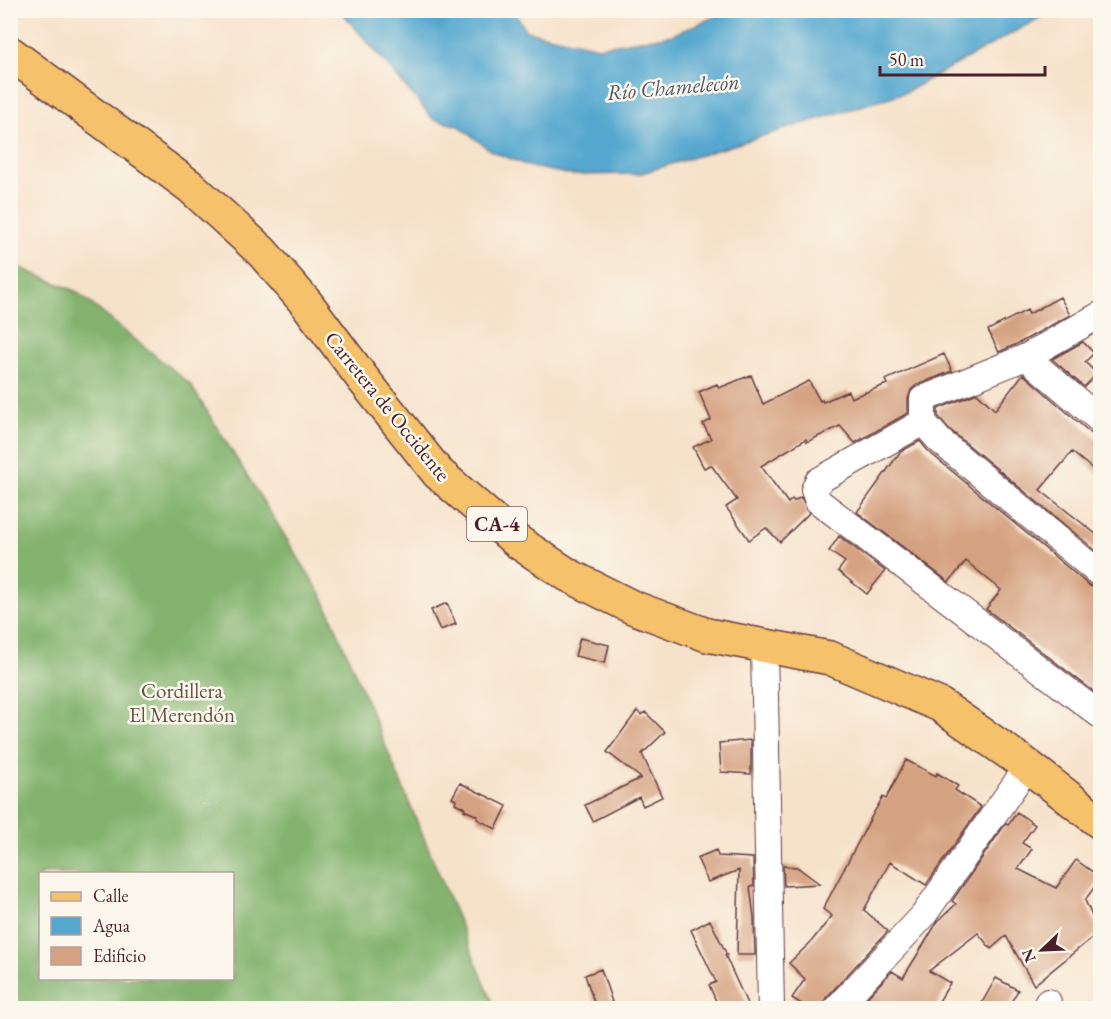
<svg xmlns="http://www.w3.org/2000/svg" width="1111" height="1019" font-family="'EB Garamond',serif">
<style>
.forest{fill:#83b36e;stroke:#66694c;stroke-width:1.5;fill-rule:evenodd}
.water{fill:#54a7cf;stroke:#4f637d;stroke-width:1.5}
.building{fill:#d5a281}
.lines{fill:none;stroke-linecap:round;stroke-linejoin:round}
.minor-casing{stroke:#643c43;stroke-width:28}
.primary-casing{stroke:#643c43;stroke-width:36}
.minor{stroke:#fff;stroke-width:26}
.primary{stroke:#f5c16b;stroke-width:33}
.labels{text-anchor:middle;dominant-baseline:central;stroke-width:5;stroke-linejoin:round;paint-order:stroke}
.shield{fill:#fbf7ec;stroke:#7f6065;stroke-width:1.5}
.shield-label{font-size:20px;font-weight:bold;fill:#4a1f2b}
.street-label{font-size:21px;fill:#4a1f2b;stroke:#fbf7ec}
.park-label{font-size:21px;fill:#655444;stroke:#fbf7ec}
.water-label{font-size:22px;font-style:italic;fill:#4e556d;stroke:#fbf7ec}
</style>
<rect width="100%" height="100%" fill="#fbf7ec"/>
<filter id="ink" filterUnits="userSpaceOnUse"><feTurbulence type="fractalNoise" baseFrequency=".0167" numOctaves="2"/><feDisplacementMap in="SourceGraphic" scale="12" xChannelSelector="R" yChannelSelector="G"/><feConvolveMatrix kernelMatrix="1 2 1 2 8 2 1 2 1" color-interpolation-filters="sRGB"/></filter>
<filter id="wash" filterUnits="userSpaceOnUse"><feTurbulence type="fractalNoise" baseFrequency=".008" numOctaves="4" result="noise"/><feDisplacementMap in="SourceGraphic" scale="24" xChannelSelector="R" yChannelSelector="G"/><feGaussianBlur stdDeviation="1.35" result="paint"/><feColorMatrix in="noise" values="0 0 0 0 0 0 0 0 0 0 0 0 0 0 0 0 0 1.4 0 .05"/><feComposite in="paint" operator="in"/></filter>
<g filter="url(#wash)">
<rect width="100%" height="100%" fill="#f6e2ca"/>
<path class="forest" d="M11,264L75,291L190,384L324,599L495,1008H11ZM40,874H232V978H40Z"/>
<path class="water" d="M341,11H514L526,31L598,47L672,35L728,11H1052L906,92L639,174L573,175L531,167L491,151L459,126L433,119Z"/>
<g id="blocks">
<path class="building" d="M1060,297L1070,315L1019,343L999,352L988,330L1027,310L1029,314Z
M1083,342L1094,353L1085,362L1097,374L1084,387L1052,359Z
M944,354L952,371L917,385L911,390L908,399V413L855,443L840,426L807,442L806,439L761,466L788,503L792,499L794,501L801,497L809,513L780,542L766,528L749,540L726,507L737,500L711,465L704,468L693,447L711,439L703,424L711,420L699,392L717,384L719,388L751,375L763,404L809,381L820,401L822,400L823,402L848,391L851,398L887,384L885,380Z
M1023,374L1101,442V476L1072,452L1040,490L1101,538V555L949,429L938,416V409L977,393L995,410Z
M920,441L929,452L1090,586L1101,589V697L986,609L1001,590L966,561L949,582L857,512L900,452Z
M839,536L885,571L867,594L838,571L845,562L829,551Z
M447,603L456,624L440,630L431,610Z
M580,638L609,645L605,663L575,656Z
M637,711L642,715L645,712L665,732L642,754L662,797L643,806L639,797L593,821L585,805L641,778L607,752Z
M751,740V774L721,772L719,743Z
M906,760L936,776L937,773L958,786L955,790L981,807L926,885L890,862L864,910L888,931L826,998L822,1008H808L792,998L805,979L789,963L810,943L832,916L823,909L874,812L883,797L886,799Z
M460,783L507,806L496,829L477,819L478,816L464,810L465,808L455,803L456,800L452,798Z
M1017,812L1035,825L1022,843L1032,849L1018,869L1056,888L1076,860L1101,878L1085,900L1099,932L1034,985L1006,936L991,949L978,933L929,971L950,983L935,1008H857L892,971L903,978L938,921L956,904L952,901L1006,823L1008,825Z
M716,850L718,856L753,858L754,886L750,887L754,917L755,955H737L739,870L708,882L697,858Z
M783,866L797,867L820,884L784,886Z
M710,920L727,955H725L749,1008H719L709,985L716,982L691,930Z
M601,969L612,1002L596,1008L585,975Z
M996,978L1018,990L1008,1008H979Z"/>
</g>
</g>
<g filter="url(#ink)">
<use href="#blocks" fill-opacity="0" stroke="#643c43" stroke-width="1.5"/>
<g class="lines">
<defs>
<path id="minor" d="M1100,315L1026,357L923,399V422L939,440L1100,574
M1026,357L1100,420
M923,422L818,481L814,490L818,501L1100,715
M764,646L771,1008
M837,1008L923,916L1028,766
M1045,1008L1048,1002"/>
<path id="primary" d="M10,53L191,187L262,252L307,304L363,379L438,473L518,542L568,575L632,607L707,635L830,658L940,705L1028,766L1100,822"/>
</defs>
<use href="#minor" class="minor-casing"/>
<use href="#primary" class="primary-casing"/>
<use href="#minor" class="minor"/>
<use href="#primary" class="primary"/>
</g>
</g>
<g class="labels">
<rect class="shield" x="467" y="507" width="60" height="34" rx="4.5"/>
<g class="shield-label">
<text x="497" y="524">CA-4</text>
</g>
<g class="street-label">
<text transform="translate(388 406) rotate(51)">Carretera de Occidente</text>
</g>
<g class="park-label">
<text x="182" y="690">Cordillera<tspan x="182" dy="24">El Merendón</tspan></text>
</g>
<g class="water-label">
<text transform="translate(673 87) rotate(-5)">Río Chamelecón</text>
</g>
</g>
<rect width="1111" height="1019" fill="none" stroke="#fbf7ec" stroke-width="36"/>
<rect x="39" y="872" width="195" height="108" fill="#fbf7ec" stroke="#b4a19f" stroke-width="1.5"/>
<rect x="51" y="892" width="30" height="9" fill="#f5c16b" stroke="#b4a19f" stroke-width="1.5"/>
<text x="93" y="902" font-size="18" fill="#4a1f2b">Calle</text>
<rect x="51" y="917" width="30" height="18" fill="#54a7cf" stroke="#b4a19f" stroke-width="1.5"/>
<text x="93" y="932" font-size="18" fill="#4a1f2b">Agua</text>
<rect x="51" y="947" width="30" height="18" fill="#d5a281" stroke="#b4a19f" stroke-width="1.5"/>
<text x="93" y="962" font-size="18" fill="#4a1f2b">Edificio</text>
<g transform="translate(1042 950) rotate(247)" stroke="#fbf7ec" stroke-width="4.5" paint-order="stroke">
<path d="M0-4.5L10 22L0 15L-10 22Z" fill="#4a1f2b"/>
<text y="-9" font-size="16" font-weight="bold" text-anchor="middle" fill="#4a1f2b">N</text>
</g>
<path d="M880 66v9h165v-9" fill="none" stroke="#4a1f2b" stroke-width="3"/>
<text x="889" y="66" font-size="18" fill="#4a1f2b" stroke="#fbf7ec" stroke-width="4.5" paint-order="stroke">50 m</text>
</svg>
